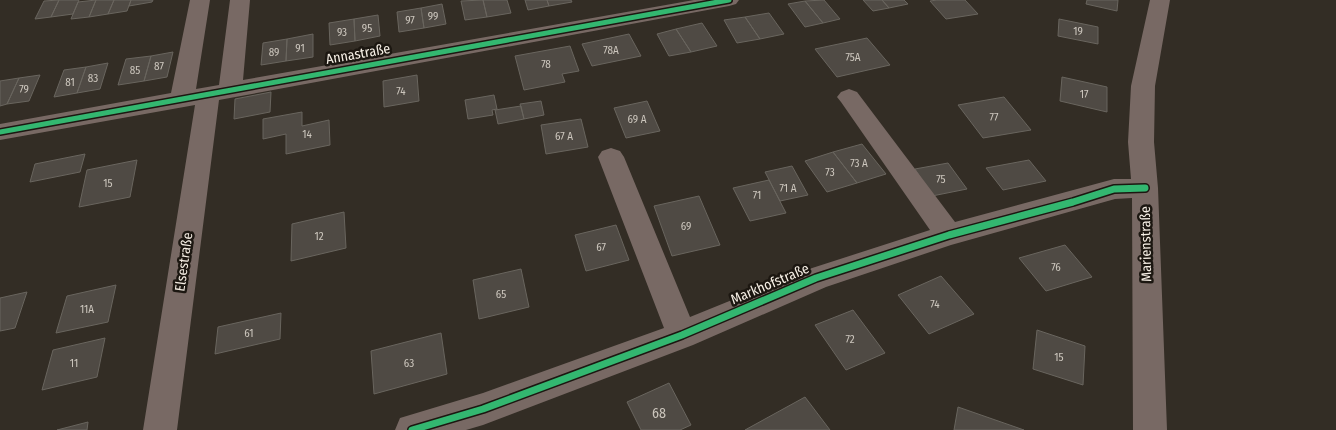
<svg xmlns="http://www.w3.org/2000/svg" width="1336" height="430" font-family="'Fira Sans Condensed',sans-serif">
<style>
.building{fill:#4f4a44;stroke:#69655e}
.lines{fill:none;stroke-linecap:round;stroke-linejoin:round}
.minor{fill:#786964;fill-rule:evenodd}
.cycleway-far1-casing{stroke:#1c1711;stroke-width:8}
.cycleway-casing{stroke:#1c1711;stroke-width:10}
.cycleway-far1{stroke:#33b770;stroke-width:5}
.cycleway{stroke:#33b770;stroke-width:7}
.labels{text-anchor:middle;dominant-baseline:central;stroke-width:5;stroke-linejoin:round;paint-order:stroke}
.number-label{font-size:11px;fill:#ccc6bd}
.street-label{font-size:14px;fill:#f6efe5;stroke:#1c1711}
.near-number-label{font-size:14px;fill:#ccc6bd}
</style>
<rect width="100%" height="100%" fill="#332d25"/>
<path class="building" d="M59,0H79L73,14L51,17Z
M59,0L51,17L35,19L44,1Z
M96,0L89,17L71,19L78,2Z
M96,0H114L108,14L89,17Z
M114,0H131L127,11L108,14Z
M131,0H153L152,2L129,6Z
M483,0L487,17L465,20L461,1Z
M483,0H507L511,13L487,17Z
M525,0H547L549,6L528,10Z
M547,0H571L572,2L549,6Z
M824,0L840,19L823,23L805,1Z
M863,0H882L889,8L873,11Z
M882,0H904L908,4L889,8Z
M937,0H965L978,14L946,19L930,1Z
M1087,0H1118L1117,11L1086,4Z
M805,1L823,23L805,27L788,4Z
M442,4L446,24L424,28L421,8Z
M421,8L424,28L399,32L397,12Z
M769,13L784,34L760,39L745,17Z
M378,15L380,36L355,41L354,19Z
M745,17L760,39L737,43L724,20Z
M354,19L355,41L330,45L329,23Z
M1059,19L1098,27V44L1058,36Z
M702,23L717,46L691,52L676,29Z
M676,29L691,52L669,56L657,34Z
M313,34V57L286,61L287,39Z
M629,34L641,56L592,66L582,44Z
M867,38L890,65L837,77L815,49Z
M287,39L286,61L261,65L263,43Z
M570,46L579,71L562,74L565,82L524,90L515,56Z
M173,52L167,77L144,81L151,56Z
M151,56L144,81L118,85L126,59Z
M108,63L100,89L77,93L86,67Z
M86,67L77,93L54,97L64,70Z
M40,75L29,101L7,104L19,78Z
M417,75L419,101L384,107L383,81Z
M1062,77L1107,87V112L1060,101Z
M19,78L7,104L0,106V81Z
M271,92L270,112L234,119L235,99Z
M494,95L497,109L492,110L493,115L468,119L465,100Z
M1004,97L1031,130L983,138L958,105Z
M541,101L544,115L524,119L520,104Z
M647,101L660,131L626,138L614,108Z
M521,106L524,119L498,124L495,110Z
M302,112V126L329,120L330,145L286,154V134L263,139V119Z
M581,119L588,147L546,154L541,125Z
M862,144L886,174L857,183L833,152Z
M833,152L857,183L827,192L805,161Z
M85,154L80,172L30,182L35,164Z
M137,160L130,197L79,207L87,170Z
M1029,160L1046,181L1003,190L986,168Z
M948,163L967,189L932,196L915,169Z
M792,166L808,195L780,201L765,172Z
M769,180L786,213L750,221L733,188Z
M699,196L720,245L672,256L654,206Z
M344,212L346,248L291,261L292,224Z
M616,225L629,260L586,271L575,235Z
M1065,245L1092,277L1046,291L1019,258Z
M521,269L529,307L479,319L473,280Z
M941,276L974,314L929,334L898,295Z
M116,285L108,322L56,333L67,296Z
M27,292L15,328L0,331V298Z
M853,310L885,353L846,370L815,325Z
M281,313L280,339L215,354L218,327Z
M1037,330L1085,346L1083,385L1033,369Z
M441,333L447,374L374,394L371,351Z
M105,338L97,377L42,390L53,350Z
M669,383L691,425L680,430H641L627,402Z
M805,397L830,430H745Z
M958,407L1024,430H954Z
M88,422L87,430H57Z"/>
<g class="lines">
<path class="minor" d="M190,0H210L196,89L219,85L230,0H250L243,80L694,0H739L736,4L729,6L219,100L177,430H143L195,105L0,140V124L171,93Z
M1150,0H1170L1155,86L1154,142L1158,188L1167,430H1133L1132,198L1115,199L951,245L826,287L693,345L483,425L466,430H395L400,418L483,393L664,328L598,157L602,151L611,148L620,151L624,157L690,317L806,270L930,230L841,102L837,97L841,92L849,89L857,92L955,222L1114,179H1131L1128,142L1131,86Z"/>
<defs>
<path id="cycleway-far1" d="M0,132L729,0"/>
<path id="cycleway" d="M412,430L483,409L682,335L816,278L949,235L1073,202L1114,189L1145,188"/>
</defs>
<use href="#cycleway-far1" class="cycleway-far1-casing"/>
<use href="#cycleway" class="cycleway-casing"/>
<use href="#cycleway-far1" class="cycleway-far1"/>
<use href="#cycleway" class="cycleway"/>
</g>
<g class="labels">
<g class="number-label">
<text x="433" y="16">99</text>
<text x="410" y="20">97</text>
<text x="367" y="28">95</text>
<text x="1078" y="31">19</text>
<text x="342" y="32">93</text>
<text x="300" y="48">91</text>
<text x="611" y="50">78A</text>
<text x="274" y="52">89</text>
<text x="853" y="57">75A</text>
<text x="546" y="64">78</text>
<text x="159" y="66">87</text>
<text x="135" y="70">85</text>
<text x="93" y="78">83</text>
<text x="70" y="82">81</text>
<text x="24" y="89">79</text>
<text x="401" y="91">74</text>
<text x="1084" y="94">17</text>
<text x="994" y="117">77</text>
<text x="637" y="119">69 A</text>
<text x="307" y="134">14</text>
<text x="564" y="136">67 A</text>
<text x="859" y="163">73 A</text>
<text x="830" y="172">73</text>
<text x="941" y="179">75</text>
<text x="108" y="183">15</text>
<text x="788" y="188">71 A</text>
<text x="757" y="195">71</text>
<text x="686" y="226">69</text>
<text x="319" y="236">12</text>
<text x="601" y="247">67</text>
<text x="1056" y="267">76</text>
<text x="501" y="294">65</text>
<text x="935" y="304">74</text>
<text x="87" y="309">11A</text>
<text x="249" y="333">61</text>
<text x="850" y="339">72</text>
<text x="1059" y="357">15</text>
<text x="74" y="363">11</text>
<text x="409" y="363">63</text>
</g>
<g class="street-label">
<text transform="translate(358 54) rotate(-10)">Annastraße</text>
<text transform="translate(1146 244) rotate(-91)">Marienstraße</text>
<text transform="translate(184 262) rotate(-82)">Elsestraße</text>
<text transform="translate(770 284) rotate(-23)">Markhofstraße</text>
</g>
<g class="near-number-label">
<text x="659" y="413">68</text>
</g>
</g>
</svg>
